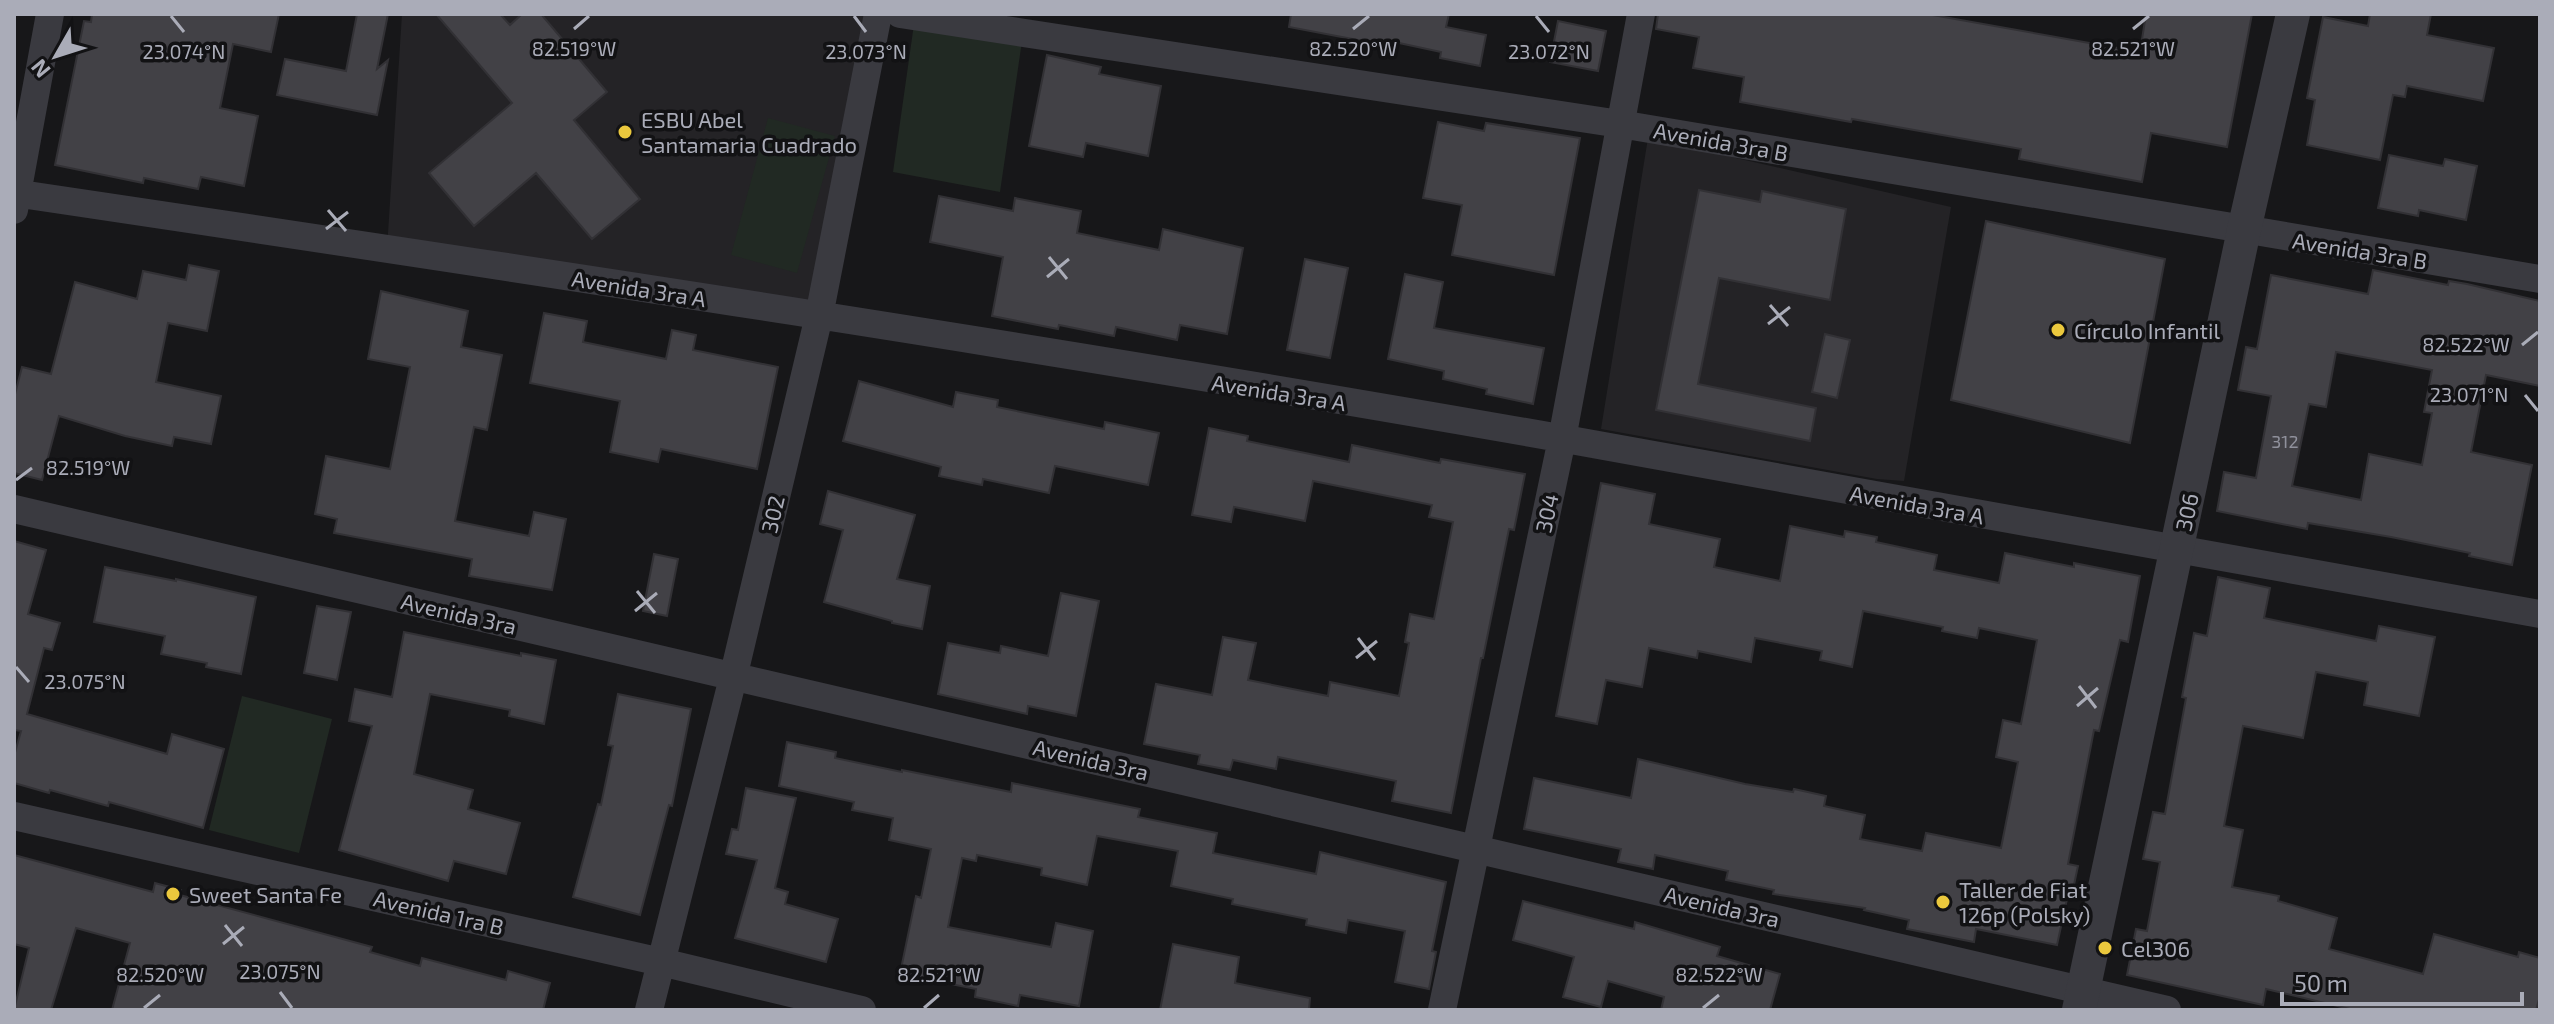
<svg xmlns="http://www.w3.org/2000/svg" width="2554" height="1024" font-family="'Exo 2',sans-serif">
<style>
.built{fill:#242326}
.green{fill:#212923}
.building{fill:#424146;stroke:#323135;stroke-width:2;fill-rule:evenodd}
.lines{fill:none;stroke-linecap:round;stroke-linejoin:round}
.minor{stroke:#3a3a40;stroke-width:28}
.tertiary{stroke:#3a3a40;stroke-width:34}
.ticks{fill:none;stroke:#aaacb8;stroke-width:3}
.poi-dot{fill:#ebc83d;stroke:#121214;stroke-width:3}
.labels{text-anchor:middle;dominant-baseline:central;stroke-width:7;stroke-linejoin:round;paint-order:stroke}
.number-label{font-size:18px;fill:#90919c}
.poi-label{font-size:22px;fill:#aaacb8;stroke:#121214;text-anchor:start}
.street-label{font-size:22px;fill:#aaacb8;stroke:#121214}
.ticks-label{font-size:20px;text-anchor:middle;fill:#aaacb8;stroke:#121214;stroke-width:7;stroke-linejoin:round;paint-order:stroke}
</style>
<rect width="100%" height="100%" fill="#171719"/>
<path class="built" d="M402,14H878L819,316L387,249Z
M1648,138L1951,207L1904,481L1877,479L1601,429Z"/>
<path class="green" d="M914,24L1022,41L1000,192L893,172Z
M768,118L835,136L797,273L731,255Z
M242,696L332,719L299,853L209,830Z"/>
<path class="building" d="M92,14H279L271,52L233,44L220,108L258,116L244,186L201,177L198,189L144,178L143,183L55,165L84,21L91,22Z
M357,14H388L377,69L388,60L377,115L277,95L285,59L346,71Z
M436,14H500L510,25L522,14H541L607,92L574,120L640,199L592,239L536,173L474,226L429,173L512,103Z
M1291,14H1449L1446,27L1486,35L1480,66L1440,58L1441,52L1385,40L1384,45L1289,27Z
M1658,14H1927L2140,52L2146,14H2252L2227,147L2151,133L2142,182L2019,159L2021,149L1852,119L1851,122L1740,102L1744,77L1693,68L1699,37L1656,29Z
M2370,14H2431L2427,35L2494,48L2483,101L2407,86L2405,97L2393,95L2380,160L2307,145L2315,100L2307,98L2323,17L2368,26Z
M1558,21L1606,31L1598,71L1550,62Z
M1047,55L1101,67L1099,74L1161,86L1148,156L1086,143L1083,157L1029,146Z
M1438,122L1484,131L1486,123L1580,138L1554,275L1452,255L1462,205L1423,198Z
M2389,155L2443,166L2445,159L2477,166L2466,220L2419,210L2418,216L2378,208Z
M1699,190L1760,202L1762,191L1846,209L1830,300L1719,278L1698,384L1816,408L1810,441L1656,410Z
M939,196L1013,211L1015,198L1081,211L1077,233L1159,250L1163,229L1243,248L1227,334L1180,325L1177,340L1116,327L1114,336L1059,325L1058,329L992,316L1003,257L930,242Z
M1986,221L2165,259L2130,443L1951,400Z
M1305,259L1348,268L1330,358L1287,350Z
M189,265L219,271L207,331L168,323L156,382L221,396L211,444L174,437L172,446L125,436L59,416L42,480L14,473V398L22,367L51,374L75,282L137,299L143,271L186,280Z
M2373,270L2448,285L2449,281L2467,284L2540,301V386L2486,375L2471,452L2532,465L2512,565L2469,556L2470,553L2391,537L2308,523L2307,529L2217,511L2224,472L2256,478L2271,396L2238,390L2246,347L2257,349L2271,275L2368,294ZM2336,352L2432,370L2424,412L2432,413L2422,465L2369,454L2361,500L2292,486L2309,404L2326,407Z
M1405,274L1443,282L1434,328L1544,348L1533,404L1486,394L1487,389L1443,379L1444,371L1388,359Z
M381,291L468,311L461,347L502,355L487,430L474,427L455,521L529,536L534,512L566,519L552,590L469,576L472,559L334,533L337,519L315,514L326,456L390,469L410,367L368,359Z
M544,313L587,321L583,342L666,359L672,330L696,335L693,350L778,367L757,469L661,449L658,462L610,452L620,401L530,383Z
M1825,334L1850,340L1837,398L1812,392Z
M859,381L953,407L956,392L998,400L997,407L1104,429L1105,422L1159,433L1148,485L1055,466L1049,493L983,479L982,485L939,476L941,467L843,441Z
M1209,428L1248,436L1247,441L1349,462L1352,445L1440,463L1441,459L1525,474L1514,530L1509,529L1483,658H1481L1451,813L1392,801L1396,781L1278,757L1276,769L1233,760L1230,770L1198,764L1200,755L1144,744L1156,684L1212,695L1223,637L1256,643L1248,680L1328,696L1330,682L1399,696L1409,643L1405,642L1410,614L1434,619L1453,522L1429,517L1432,505L1313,481L1305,521L1234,507L1231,522L1192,515Z
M1601,483L1655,494L1649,524L1720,539L1714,567L1780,581L1790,526L1844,537L1845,531L1877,537L1876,542L1937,555L1934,570L1999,583L2005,553L2074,567V563L2140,576L2128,642L2120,640L2099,731L2094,730L2068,864L2078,866L2071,899H2067L2057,945L1976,929L1974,942L1907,929L1909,920L1864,910L1865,908L1773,894L1774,890L1726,880L1728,871L1655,855L1653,869L1618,862L1621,849L1524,829L1534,778L1631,798L1638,759L1745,784L1793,792L1794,789L1826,796L1824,806L1865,815L1860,839L1922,851L1926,833L2001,848L2018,762L1996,757L2003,720L2021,724L2037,640L1979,628L1977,638L1942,631L1943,627L1863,611L1852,667L1820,660L1822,651L1755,638L1751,662L1698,651L1697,658L1649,648L1642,687L1606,680L1597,724L1556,716Z
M828,491L915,515L897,579L930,586L922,629L892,623V621L824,602L843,530L820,524Z
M14,541L46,550L28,614L60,623L52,650L44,648L27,714L167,754L172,734L224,749L203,828L109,802L108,806L50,790L49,793L14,783V756L21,731L14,730Z
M654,554L678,559L667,616L643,611Z
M105,567L176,581V579L256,597L241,674L206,667L207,663L161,654L165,636L94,622Z
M2218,577L2270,588L2264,618L2376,641L2379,626L2435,637L2419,716L2364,705L2368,682L2316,672L2303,738L2243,726L2224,826L2243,830L2232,887L2279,896L2278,901L2337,918L2329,949L2423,974L2434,934L2518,957L2519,952L2540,958V996L2536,1010H2354L2266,989L2263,1005L2127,975L2136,929L2147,931L2160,862L2143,859L2153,812L2165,814L2186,698L2182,697L2194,633L2207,636Z
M1061,593L1099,601L1076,716L1028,706L1027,714L938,694L948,643L1000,653L1001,646L1048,656Z
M317,606L351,612L337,680L304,673Z
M404,632L521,656V653L556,660L544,724L509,716L510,710L430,694L414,774L473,790L468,809L520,823L506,874L454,861L448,881L339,850L372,726L349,721L355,689L392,697Z
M618,694L691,709L672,806L669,805L640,915L573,897L598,804L601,805L613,746L608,745Z
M787,742L836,752L835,758L902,772V770L1011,792L1012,783L1140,809L1138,817L1217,833L1213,853L1316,874L1320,852L1446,882L1432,951L1436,952L1429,989L1395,982L1405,931L1348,920L1346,933L1306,925L1307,919L1232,904L1233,899L1171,886L1178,851L1097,836L1087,885L1041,875L1042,868L977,855L976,861L962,858L948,927L1051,947L1056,923L1093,931L1079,1006L1020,995L1018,1006L975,997L976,989L900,974L916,896L921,898L931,849L889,840L893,818L852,810L854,802L779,786Z
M746,788L796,798L775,888L788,892L785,904L838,919L826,962L735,938L757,860L726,854L732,829L738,830Z
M14,855L153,892L155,883L181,890L180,895L372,947L370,952L420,966L422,958L506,980L508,971L550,983L543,1010H112L130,943L76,928L51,1010H14L29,948L14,944Z
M1523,901L1634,929L1635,922L1720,947L1717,956L1780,974L1770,1010H1661L1664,997L1608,981L1601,1007L1563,997L1574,957L1513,940Z
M1173,944L1239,957L1235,983L1310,998L1309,1010H1160Z"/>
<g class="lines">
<path class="minor" d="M900,14L1620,124L2540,279
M14,193C532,270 1049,348 1565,439C1890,497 2214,558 2540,614
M14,210L50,14
M14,509L2167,1010
M14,816L661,962L862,1010
M649,1010L733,678L819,316L878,14
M1442,1010L1562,439L1641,14"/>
<path class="tertiary" d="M2079,1010L2244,230L2293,14"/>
</g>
<path class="ticks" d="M171,16L184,32M854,16L866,32M1536,16L1549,32M574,29L589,16M1353,29L1369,16M2133,29L2149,16M328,210L346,231M326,229L348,212M1049,257L1067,279M1047,277L1069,259M1770,305L1788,326M1768,324L1790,307M2522,345L2538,332M2525,395L2538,411M16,480L32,468M637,591L655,613M635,611L657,593M1358,638L1375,660M1356,658L1377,641M16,667L29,682M2079,686L2096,708M2077,706L2098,688M225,925L242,946M223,944L244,927M280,992L292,1008M144,1008L160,995M924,1008L939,995M1703,1008L1719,995"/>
<g class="poi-dot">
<circle cx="625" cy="132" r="8"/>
<circle cx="2058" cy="330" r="8"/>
<circle cx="173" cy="894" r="8"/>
<circle cx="1943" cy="902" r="8"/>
<circle cx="2105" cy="948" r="8"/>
</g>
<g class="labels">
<g class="number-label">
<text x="2285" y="441">312</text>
</g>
<g class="poi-label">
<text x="641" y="119">ESBU Abel<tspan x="641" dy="25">Santamaria Cuadrado</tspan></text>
<text x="2074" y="330">Círculo Infantil</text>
<text x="1959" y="889">Taller de Fiat<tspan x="1959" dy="25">126p (Polsky)</tspan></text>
<text x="189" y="894">Sweet Santa Fe</text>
<text x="2121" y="948">Cel306</text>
</g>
<g class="street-label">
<text transform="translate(1721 141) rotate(10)">Avenida 3ra B</text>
<text transform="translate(2360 250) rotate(9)">Avenida 3ra B</text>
<text transform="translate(639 288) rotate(9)">Avenida 3ra A</text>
<text transform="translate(1279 392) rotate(9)">Avenida 3ra A</text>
<text transform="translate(1917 504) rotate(10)">Avenida 3ra A</text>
<text transform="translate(2186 512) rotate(-78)">306</text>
<text transform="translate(1546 513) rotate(-78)">304</text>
<text transform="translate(772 514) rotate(-77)">302</text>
<text transform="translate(459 613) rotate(13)">Avenida 3ra</text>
<text transform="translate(1091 759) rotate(13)">Avenida 3ra</text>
<text transform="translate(1722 906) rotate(13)">Avenida 3ra</text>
<text transform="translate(439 912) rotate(13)">Avenida 1ra B</text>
</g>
</g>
<g class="ticks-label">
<text x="574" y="56">82.519°W</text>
<text x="1353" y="56">82.520°W</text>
<text x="2133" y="56">82.521°W</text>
<text x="184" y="59">23.074°N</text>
<text x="866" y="59">23.073°N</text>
<text x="1549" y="59">23.072°N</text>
<text x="2466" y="352">82.522°W</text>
<text x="2469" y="402">23.071°N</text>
<text x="88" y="475">82.519°W</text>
<text x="85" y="689">23.075°N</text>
<text x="280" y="979">23.075°N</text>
<text x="160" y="982">82.520°W</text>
<text x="939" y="982">82.521°W</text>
<text x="1719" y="982">82.522°W</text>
</g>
<rect width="2554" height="1024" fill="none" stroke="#aaacb8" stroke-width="32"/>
<g transform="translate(56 56) rotate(231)" stroke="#121214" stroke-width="6" paint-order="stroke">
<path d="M0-6L14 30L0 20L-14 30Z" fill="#aaacb8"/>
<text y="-12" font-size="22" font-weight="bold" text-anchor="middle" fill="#aaacb8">N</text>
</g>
<path d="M2282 992v12h240v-12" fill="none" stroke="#aaacb8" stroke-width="4"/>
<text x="2294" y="992" font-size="24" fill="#aaacb8" stroke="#121214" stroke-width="6" paint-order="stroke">50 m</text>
</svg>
